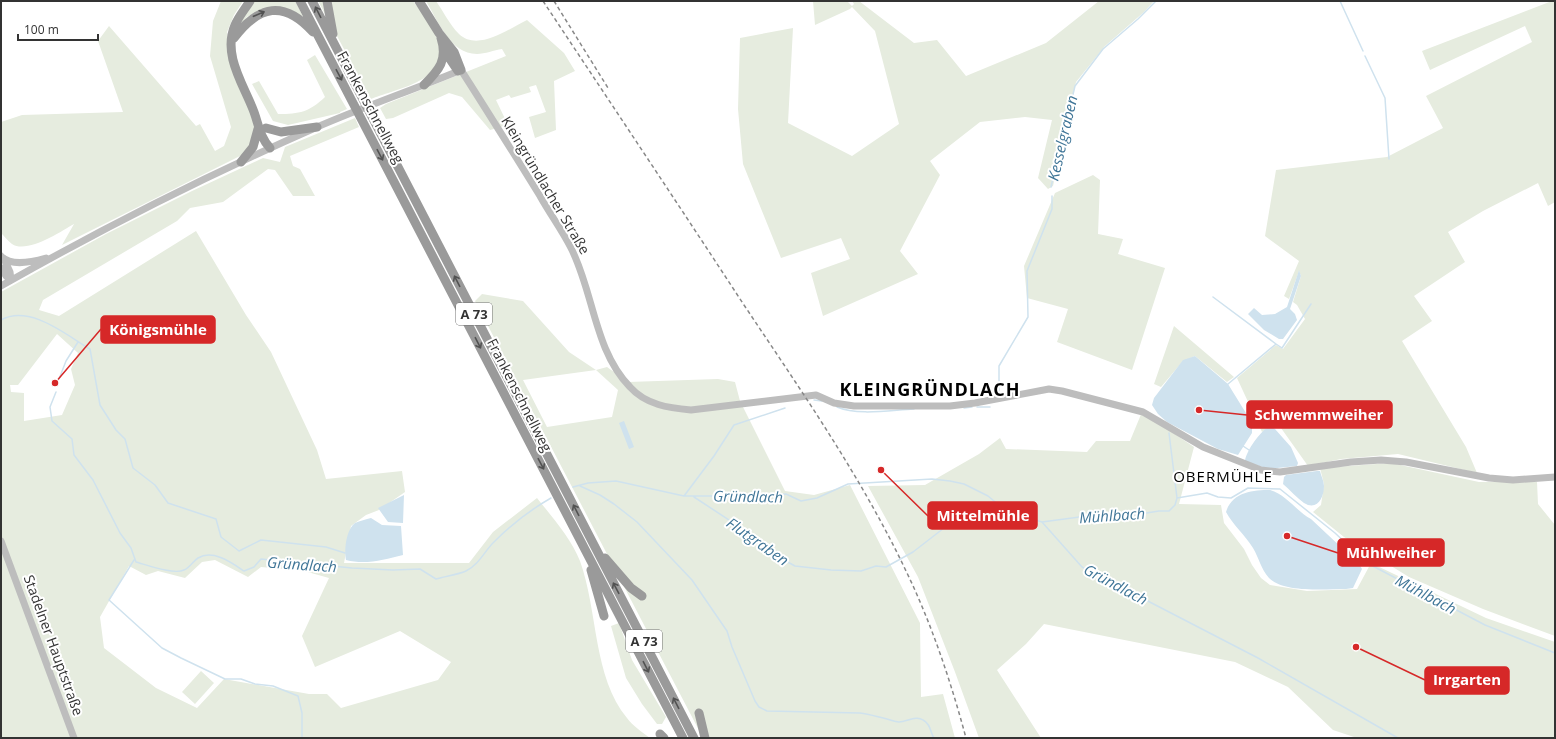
<svg xmlns="http://www.w3.org/2000/svg" width="1556" height="739" font-family="'Open Sans',sans-serif">
<style>
.green{fill:#e6ecdf;fill-rule:evenodd}
.water{fill:#cfe2ee}
.lines{fill:none;stroke-linecap:round;stroke-linejoin:round}
.stream{stroke:#cfe2ee;stroke-width:1.5}
.secondary{stroke:#bdbdbd;stroke-width:7}
.highway{stroke:#9a9a9a;stroke-width:9}
.rail{stroke:#888;stroke-width:1.5;stroke-dasharray:4 3;stroke-linecap:butt}
.oneway{stroke:#525252}
.labels{text-anchor:middle;dominant-baseline:central;stroke-width:4;stroke-linejoin:round;paint-order:stroke}
.shield{fill:#fff;stroke:#707070;stroke-width:1}
.shield-label{font-size:13px;font-weight:bold;fill:#333}
.street-label{font-size:14px;fill:#333;stroke:#fff}
.water-label{font-size:15px;font-style:italic;fill:#3f7597;stroke:#fff}
.neighbourhood-label{font-size:15px;letter-spacing:1px;fill:#000;stroke:#fff}
.district-label{font-size:18px;font-weight:bold;letter-spacing:1px;fill:#000;stroke:#fff}
.leader{fill:none;stroke:#d62828;stroke-width:1.5}
.callout-dot{fill:#d62828;stroke:#fff;stroke-width:1.5}
.callout{fill:#d62828;stroke:#d62828;stroke-width:1.5}
.callout-label{font-size:15px;text-anchor:middle;font-weight:bold;fill:#fff}
</style>
<rect width="100%" height="100%" fill="#fff"/>
<path class="green" d="M221,1H243L234,15L227,32L230,64L253,119L256,136L242,155L62,245L74,224C60,232 27,254 12,244C8,241 4,236 1,233V122L22,115L123,112L98,41L109,26L196,126L200,124L215,151L224,146L231,127L210,56L213,21Z
M253,1H295L303,16L254,13L247,17L238,29L243,15Z
M318,1H413C421,12 432,24 437,37C454,81 397,88 371,99Z
M426,1H436C443,11 450,25 459,34C478,52 508,29 527,20L564,53L575,71L554,81L556,130L535,138L529,117L546,112L536,85L529,87L531,92L511,98L509,95L496,100L508,125L490,130L462,97L449,93L393,118L386,119L380,108L386,104L506,56L502,49C494,50 485,54 477,54C450,54 438,21 426,1Z
M813,1H847L852,6L854,4L852,1H859L914,43L937,40L966,76L1046,43L1099,1H1154L1144,12L1105,46L1076,82L1053,186L1048,189L1038,178L1052,120L1025,117L980,122L930,161L940,175L900,251L918,274L823,316L811,273L850,259L841,238L781,258L743,164L738,109L740,38L793,28L788,123L852,156L899,124L875,31L852,7L850,9L815,25Z
M1552,1H1555V202L1548,206L1538,183L1483,211L1448,232L1465,262L1414,296L1432,321L1402,341L1466,447L1477,473L1398,454L1341,459L1308,466L1281,428L1270,426L1262,432L1237,378L1276,345L1283,349L1305,319L1297,305L1293,302L1301,276L1299,271L1289,299L1284,296L1299,261L1265,236L1276,170L1387,157L1443,128L1426,96L1532,42L1525,26L1430,70L1422,51Z
M315,55L347,109L340,112V113L288,125L273,121L252,84L259,81L278,114C300,114 309,112 325,97L307,60Z
M355,118L359,127L290,156L293,166L300,169L315,196H293L275,170L268,169L223,202L190,208L177,221L43,300L39,310L59,316L196,231L246,315L271,352L317,450L326,479L402,471L405,492L379,510L366,515L351,526L344,563H469L493,532L537,498C552,517 571,538 580,561C598,611 593,677 627,718C633,726 642,732 650,738H1V292L106,234L192,191L263,158L280,162L285,147ZM57,334L78,353L71,369L75,385L62,415L24,421V393L11,392L10,385H18ZM215,560L248,577L261,567L304,571L329,578L302,636L315,667L400,631L451,662L438,680L341,708L327,694H309L224,679L197,708L156,688L104,648L100,617L129,566L146,575L158,571L185,578L202,562Z
M1093,175L1100,180L1098,234L1123,239L1118,254L1165,268L1132,370L1057,342L1068,309L1027,298L1024,266L1055,193Z
M482,294L523,301L569,352L596,370L607,367L628,382L718,379L735,382L740,401L785,491L814,495L850,485L920,623L921,697L943,694L955,738H703L475,301ZM596,370L618,390L612,417L547,427L523,380Z
M1174,326L1234,377L1227,382L1195,356L1183,361L1161,387L1154,384Z
M1142,412L1194,447L1179,504L1221,505L1224,523L1244,549L1252,565L1261,578L1270,585L1307,591L1357,589L1371,563L1486,618L1555,642V738H1357L1333,730L1288,687L1235,662L1044,624L1026,644L997,670L1041,738H979L955,672L918,577L868,486L925,485L979,454L1000,438L1006,449L1087,452L1096,441H1130Z
M1391,463L1479,482H1537L1538,504L1555,525V636L1483,609L1409,577L1344,537L1313,512L1321,505L1324,484L1320,468Z
M619,623L632,660L666,717L662,724H657L642,704L626,678L611,626Z
M201,671L214,683L195,704L182,692Z"/>
<path class="water" d="M1299,270L1301,276L1290,309L1295,314L1297,320L1283,339H1279L1264,330L1248,314L1254,308L1262,315L1275,314L1287,307Z
M1195,356L1228,384L1249,418L1252,428V433L1238,455L1218,449L1167,422L1158,414L1152,405L1154,398L1183,360Z
M624,421L634,447L629,449L619,423Z
M1270,426L1275,429L1291,447L1298,463L1297,466L1268,469L1245,461C1246,451 1261,430 1270,426Z
M1317,471H1320C1321,476 1324,481 1324,486C1324,498 1317,511 1304,503C1297,498 1290,490 1283,484L1284,477L1286,475Z
M1270,490C1287,495 1296,511 1311,519L1359,564L1362,569L1353,588L1346,589C1326,589 1284,593 1269,578C1261,569 1259,558 1253,548C1245,535 1233,525 1226,512C1232,492 1253,490 1270,490Z
M404,495L403,523L388,522L378,508Z
M371,518L382,525L401,526L403,555C384,560 365,565 346,560C344,550 346,530 355,523C360,521 366,519 371,518Z"/>
<g class="lines">
<path class="stream" d="M1340,1L1363,51
M1365,56L1385,98L1389,159
M1051,187L1075,86L1103,49L1138,19L1156,1
M1213,297L1276,344
M1,320C30,304 66,335 90,349L100,405L116,430L125,439L133,468L155,485L168,503L216,519L221,537L239,551L261,540L326,547L345,553
M59,379L66,361L78,342
M1228,384L1276,344L1282,348L1311,304
M999,391V366L1028,317L1027,271L1052,209V196
M56,392L50,407L52,421L72,439L74,455L93,480L120,533L131,548L136,562C147,565 174,575 184,570C190,568 193,561 198,558C213,549 232,563 244,571L254,567L261,559L352,568L393,570L420,569L436,579C445,576 457,575 466,571C479,565 485,550 495,541C512,524 530,510 551,498
M814,400L822,401
M837,407C858,416 891,410 914,409
M977,407H990
M964,408L972,407
M1169,433L1177,498
M1243,446L1249,450
M580,486L600,495L614,504L637,522L692,580L727,631L732,647L755,701L759,707L767,711L860,713C869,714 878,717 887,719C891,720 895,722 899,722C907,722 916,715 923,720C931,724 930,732 934,738
M573,487L588,483L616,481L684,496H760L786,494L801,501L817,498L848,484L932,479L950,481L964,484L988,496L1006,511L1042,522L1082,567L1258,658L1398,738
M684,496L714,456L734,425L785,408
M694,497L761,541L773,554L795,566L831,570L861,571L876,566L886,567L913,552L944,528L963,520L1006,511
M1042,522L1117,512L1134,515L1159,511H1169L1175,505L1177,498L1207,493L1218,497L1231,498L1248,488L1280,489L1335,533L1367,563L1485,625L1555,653
M134,560L109,600L162,648L181,658L225,679H241L255,684L273,686L298,696L302,713V738"/>
<path class="secondary" d="M1,256C11,267 32,262 46,258
M4,259L10,272L11,280
M1,268L6,276L11,280
M1,286C103,228 208,175 315,128C363,107 413,90 461,70C488,112 514,154 540,196C550,214 562,230 571,248C594,293 594,350 630,387C646,405 669,408 691,410L816,395L834,403L854,406H950L975,403L1049,389L1062,391L1143,412L1203,447L1261,470L1280,472L1351,462L1381,460L1406,462L1489,478L1513,480L1555,477
M1,541L74,738"/>
<path class="highway" d="M250,1C245,9 239,16 235,25C222,55 244,85 254,112C259,126 260,137 270,148
M300,1L683,738
M312,1L694,738
M327,1L333,34
M419,1L439,33L454,52L461,70
M234,38C259,5 284,0 313,32
M444,50L458,71
M424,85C439,70 448,60 441,38
M266,128L281,132L317,127
M241,162L253,147L258,129
M605,558L631,588L642,596
M591,570L604,616
M699,713L705,738
M660,734L664,738"/>
<path class="rail" d="M543,1C610,102 678,204 744,305C802,392 862,478 907,573C932,625 951,682 966,738
M554,1L608,88"/>
</g>
<defs><path id="oneway-shaft" d="M-6 0H5M1.5-3L5.5 0L1.5 3" fill="none" stroke-width="1.6" stroke-linecap="round" stroke-linejoin="round"/></defs>
<g class="oneway">
<use href="#oneway-shaft" transform="translate(318 12) rotate(-117)"/>
<use href="#oneway-shaft" transform="translate(259 14) rotate(-23)"/>
<use href="#oneway-shaft" transform="translate(339 75) rotate(62)"/>
<use href="#oneway-shaft" transform="translate(380 155) rotate(62)"/>
<use href="#oneway-shaft" transform="translate(457 281) rotate(-117)"/>
<use href="#oneway-shaft" transform="translate(478 343) rotate(63)"/>
<use href="#oneway-shaft" transform="translate(541 464) rotate(62)"/>
<use href="#oneway-shaft" transform="translate(576 510) rotate(-117)"/>
<use href="#oneway-shaft" transform="translate(616 588) rotate(-118)"/>
<use href="#oneway-shaft" transform="translate(646 667) rotate(63)"/>
<use href="#oneway-shaft" transform="translate(676 703) rotate(-117)"/>
</g>
<g class="labels">
<g class="shield">
<rect x="456" y="303" width="36" height="22" rx="3"/>
<rect x="626" y="630" width="36" height="22" rx="3"/>
</g>
<g class="shield-label">
<text x="474" y="314">A 73</text>
<text x="644" y="641">A 73</text>
</g>
<g class="street-label">
<text transform="translate(371 107) rotate(62)">Frankenschnellweg</text>
<text transform="translate(546 185) rotate(59)">Kleingründlacher Straße</text>
<text transform="translate(520 395) rotate(63)">Frankenschnellweg</text>
<text transform="translate(54 645) rotate(70)">Stadelner Hauptstraße</text>
</g>
<g class="water-label">
<text transform="translate(1062 138) rotate(-77)">Kesselgraben</text>
<text transform="translate(748 496) rotate(1)">Gründlach</text>
<text transform="translate(1112 515) rotate(-4)">Mühlbach</text>
<text transform="translate(758 541) rotate(35)">Flutgraben</text>
<text transform="translate(302 564) rotate(4)">Gründlach</text>
<text transform="translate(1116 584) rotate(28)">Gründlach</text>
<text transform="translate(1426 594) rotate(28)">Mühlbach</text>
</g>
<g class="neighbourhood-label">
<text x="1223" y="476">OBERMÜHLE</text>
</g>
<g class="district-label">
<text x="930" y="389">KLEINGRÜNDLACH</text>
</g>
</g>
<path class="leader" d="M55 383L101 329M1199 410L1247 415M881 470L928 516M1287 536L1338 553M1356 647L1425 680"/>
<g class="callout-dot">
<circle cx="55" cy="383" r="4"/>
<circle cx="1199" cy="410" r="4"/>
<circle cx="881" cy="470" r="4"/>
<circle cx="1287" cy="536" r="4"/>
<circle cx="1356" cy="647" r="4"/>
</g>
<g class="callout">
<rect x="101" y="316" width="114" height="27" rx="4"/>
<rect x="1247" y="401" width="145" height="27" rx="4"/>
<rect x="928" y="502" width="109" height="27" rx="4"/>
<rect x="1338" y="539" width="106" height="27" rx="4"/>
<rect x="1425" y="667" width="84" height="27" rx="4"/>
</g>
<g class="callout-label">
<text x="158" y="335">Königsmühle</text>
<text x="1319" y="420">Schwemmweiher</text>
<text x="983" y="521">Mittelmühle</text>
<text x="1391" y="558">Mühlweiher</text>
<text x="1467" y="685">Irrgarten</text>
</g>
<rect width="1556" height="739" fill="none" stroke="#333333" stroke-width="4"/>
<path d="M18 34v6h80v-6" fill="none" stroke="#333333" stroke-width="2"/>
<text x="24" y="34" font-size="12" fill="#333333" stroke="#ffffff" stroke-width="3" paint-order="stroke">100 m</text>
</svg>
